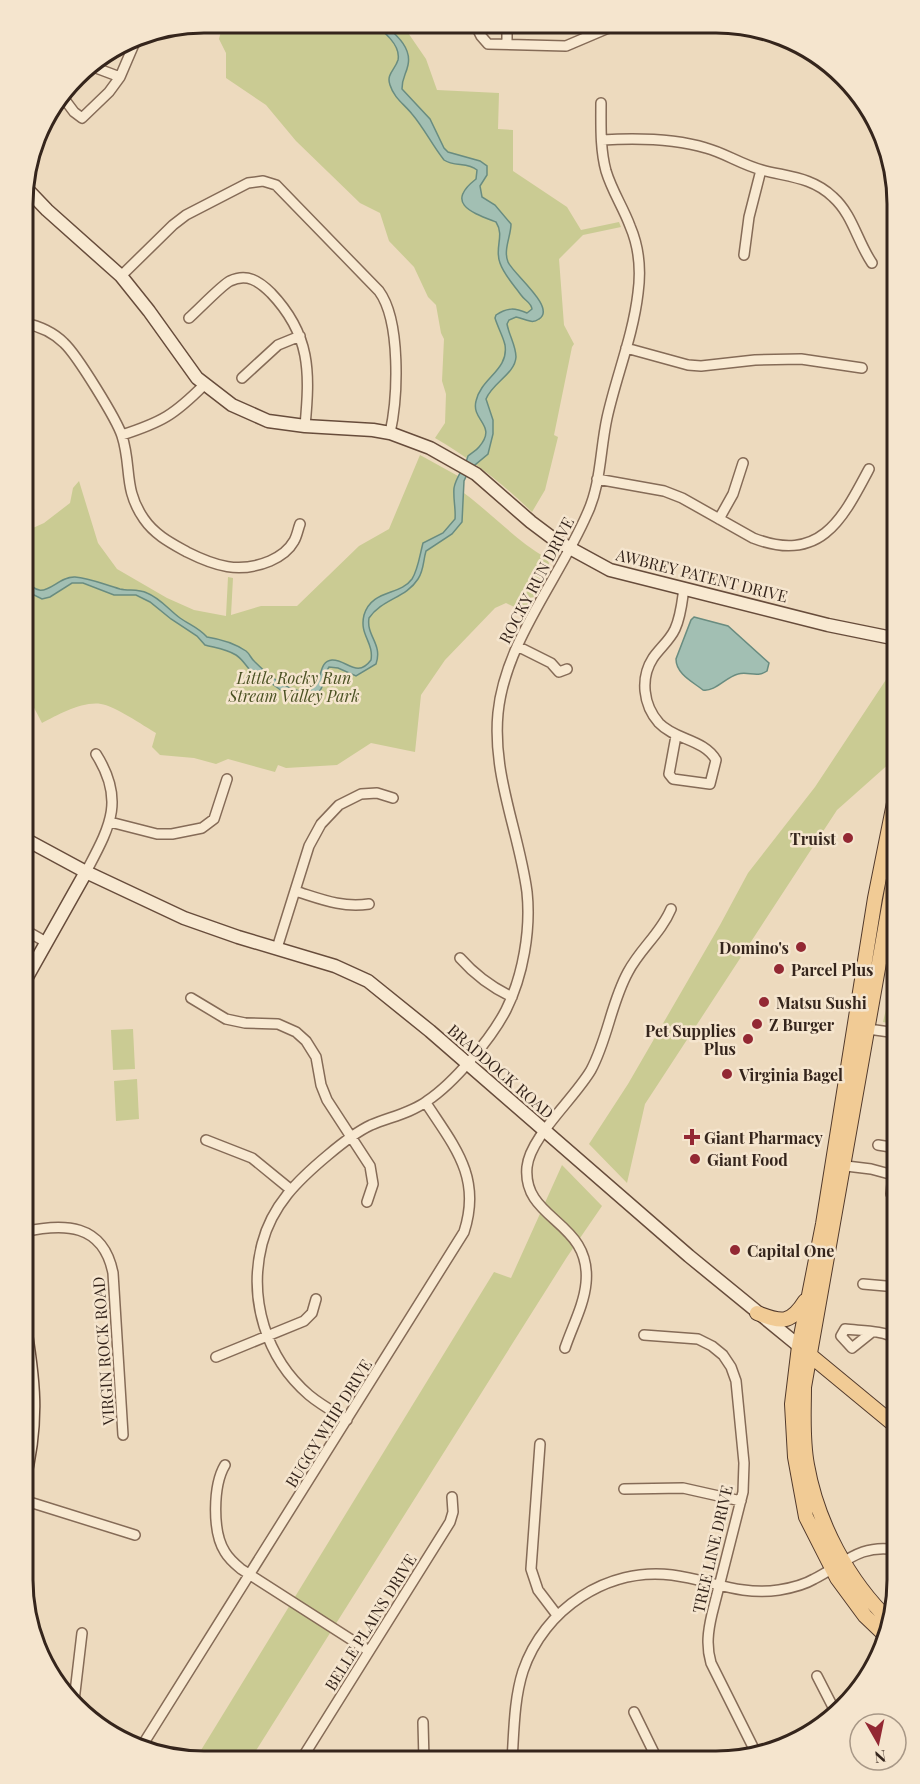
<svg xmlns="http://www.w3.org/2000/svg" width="920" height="1784" font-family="'Playfair Display',serif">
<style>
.green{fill:#cacb93}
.water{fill:#a2bfb3;stroke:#698c80;stroke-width:1.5}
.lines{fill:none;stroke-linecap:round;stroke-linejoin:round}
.street-casing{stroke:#856b57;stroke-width:12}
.secondary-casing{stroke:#674c3b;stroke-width:15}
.primary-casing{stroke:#523a2c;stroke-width:16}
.street{stroke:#f8e9d1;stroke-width:9}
.secondary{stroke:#f8e9d1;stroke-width:12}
.primary{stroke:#f1cb95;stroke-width:14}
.poi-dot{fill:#932833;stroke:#f5e5ce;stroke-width:2}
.labels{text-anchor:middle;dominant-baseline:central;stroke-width:5;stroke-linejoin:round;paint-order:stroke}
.street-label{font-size:16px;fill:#35251c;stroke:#f5e5ce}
.park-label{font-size:16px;font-style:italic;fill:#4a5122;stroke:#f5e5ce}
.poi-label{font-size:16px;font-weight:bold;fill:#35251c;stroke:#f5e5ce;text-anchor:start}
.rim{fill:none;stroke:#35251c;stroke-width:3}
</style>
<rect width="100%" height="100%" fill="#eddabe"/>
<path class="green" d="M223,23L402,24L426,59L437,90L499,93L498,129L513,130V171L567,207L581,230L619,222L621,227L583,235L559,259L564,325L574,344L572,347L554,435L558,437L545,490L532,512C502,483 471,459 435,438L445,423L446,394L442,381L444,339L441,333L436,305L428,297L414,267L389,241L380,213L360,203L296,141L266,105L226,78V53L219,39Z
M420,455L458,476L454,486C487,508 511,537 546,558L549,563V569L525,612L506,603L495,608L445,660L421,695L415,752L371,743L337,765L286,768L278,765L275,772L228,759L216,764L194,758L160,755L152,747L156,733C144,726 113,705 101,704C82,701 58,715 42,723L30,700L23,696L24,532L44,523L70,503L73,488L79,481L98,543L117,569L167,598L194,610L226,616L228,577L233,578L231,615L261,606H297L359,546L389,529Z
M897,663V705L891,762L837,810L645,1104L627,1183L589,1144L628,1084L720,925L748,873L815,787Z
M891,988L897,990V1025L883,1022Z
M133,1029L135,1069L113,1070L111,1030Z
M137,1079L139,1119L116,1121L114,1081Z
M562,1165L602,1206L567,1257L250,1760H195L494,1272L511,1278Z"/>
<path class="water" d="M372,24H384C395,34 412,47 408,65C406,75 402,77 402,89L430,119L444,148L448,152L480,161L487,166V175L480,186L482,197L495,205L511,224C511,236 503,250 508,262C513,274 557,308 539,319C536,321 533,322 530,321C525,320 521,318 516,317L509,320L507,324C509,335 516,346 516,357C515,374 492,383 486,399L493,420V434L488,454L469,470L464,481L462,522L452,534L426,551C423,561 424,570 418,579C406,598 382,599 369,618C366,636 383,644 376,664L356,676L338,668L329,667C323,676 325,689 315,696C297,709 290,696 275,686C269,681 261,679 255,675C248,670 244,660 236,655C226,649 216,648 205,645L197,636L171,619L150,602L136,595H114L83,583H72L50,597L42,599L24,590V576C43,608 54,576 75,577C90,578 105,585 120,589C129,591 138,589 147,593C160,598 169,610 180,618C190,625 199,628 207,637C220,639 234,643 246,651C250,654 251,659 255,662C267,674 287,691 306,692C310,689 314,686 317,682C322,675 320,661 332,660C346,659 357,679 371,660C374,642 359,635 364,615C372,589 400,596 412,579C418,570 420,554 423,543L443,533L455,519C456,509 453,499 454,488C456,476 465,468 468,456C471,453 476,451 479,447C498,425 471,421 476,401C481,378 509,370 505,345C503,336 498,328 495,318L496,315C508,307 515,308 527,313L532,309C531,302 525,301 521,295C514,285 504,275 500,263C494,248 505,236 496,222C473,213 444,204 476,179L477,170C468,162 454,167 444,160C432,145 424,128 412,114C404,104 394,98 390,85C386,74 395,70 398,60C401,45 383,30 372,24Z
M694,617L728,626L769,663L767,671C757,678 748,671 738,674C726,677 715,692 703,690C693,682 676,674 676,659L691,620Z"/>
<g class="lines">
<defs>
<path id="street" d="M475,24L481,36L488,44L566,46L606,29L620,25
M507,44V24
M88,65L120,77
M62,96L74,112L82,118L109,92L120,77L138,35
M602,140C636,138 673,138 706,148C725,153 742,165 762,170C788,177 812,177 833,197C853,215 857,241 872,263
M744,255L749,217L761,170
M121,276L173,225L186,215L248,183L263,181L276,185L379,291C401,321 398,397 390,433
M189,318C197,311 223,284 230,281C247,273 259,281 271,293C311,335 310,372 305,426
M24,323C39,326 53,332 64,343C77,355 117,420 122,436C132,467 123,489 144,519C155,535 171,543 187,552C215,566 239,574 270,561C279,557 289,550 294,541C297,536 298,529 300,524
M626,348L688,365L701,366L755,360L801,359L862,368
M242,378L278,345L300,336
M122,435C162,422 174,415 204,385
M597,479L664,491L682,498L753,538C820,564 842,520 869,469
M719,519L733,494L743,463
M517,646L551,663L559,672L567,669
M676,736L669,774L673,779L710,784L716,760C704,739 675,740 659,723C643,705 640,678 653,658C660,648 670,640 675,629C681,616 682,602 684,588
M110,822L157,834H172L202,828L214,819L227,779
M86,872C109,828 126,801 96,754
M295,891C321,899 341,908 369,904
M23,929L46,942
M277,948L309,846L321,824L339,805L361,794L377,793L393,798
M460,958C475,975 491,987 512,997
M191,998L226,1019L245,1023L278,1024L296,1032L306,1041L316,1057L321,1085L327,1100L370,1166L373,1184L367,1202
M868,1029L897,1033
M206,1140L252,1158L290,1189
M878,1145L897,1148
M838,1165L871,1169L897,1176
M891,1194L893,1175
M23,1232C64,1223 103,1223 113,1273L123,1435
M863,1284L897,1287
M872,1332L852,1348L841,1336L845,1329C861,1331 883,1330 897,1339
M644,1335L698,1339L712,1346L723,1355L731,1367L736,1381L744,1463L743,1492L712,1614C708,1631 706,1646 711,1663L757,1755
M565,1348C572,1327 584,1305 586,1283C592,1220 522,1221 527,1167C530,1137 574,1099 591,1070C608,1038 611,1003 628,972C640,949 661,933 671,909
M216,1357L304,1321L312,1313L316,1299
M347,1420C334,1412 321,1405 309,1395C266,1358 248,1299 262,1244C272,1205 298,1180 328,1155C341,1144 356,1132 371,1125C390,1117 411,1113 427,1101C454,1083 491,1039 506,1010C523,976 531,930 527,892C519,832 492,775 498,713C505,642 559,579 587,514C601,485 600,450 607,418C616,377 633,336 638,293C641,271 639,247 630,226C623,207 612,191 606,171C600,149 601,125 601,103
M540,1444L531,1569L538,1590L557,1615
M225,1465C213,1485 212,1532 225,1552C229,1559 235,1564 241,1569L369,1651
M624,1489L683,1488L741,1501
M23,1500L135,1535
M817,1676L836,1713
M74,1701L82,1633
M634,1712L658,1761
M423,1722L424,1761
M140,1749L464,1232C482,1177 454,1146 426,1103
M301,1760L450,1522L453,1512L452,1497
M512,1761C514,1731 514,1699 523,1671C544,1609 607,1567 672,1575C711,1580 739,1596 779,1590C791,1588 804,1585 814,1579C844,1564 860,1543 897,1550"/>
<path id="secondary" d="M24,186L47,210L121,276L149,311L197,378L232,405L268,421L305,426L373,430L390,433L430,448L476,474L531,522L555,540L610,570L828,625L897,639
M23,838L86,872L184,918L238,937L335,966L368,981L430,1031L689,1256L799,1346
M23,984L86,872
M23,1484C39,1421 34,1379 23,1316"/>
<path id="primary" d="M757,1313C781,1322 790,1325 805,1301
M805,1351L897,1427
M890,1621C848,1581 817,1522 807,1465C802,1439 804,1413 804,1387L897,861
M887,1637L865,1616L837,1578L806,1517L795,1457L792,1404L799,1346L823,1224L875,898L897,788"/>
</defs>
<use href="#street" class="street-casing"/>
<use href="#secondary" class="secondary-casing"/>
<use href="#primary" class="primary-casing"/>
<use href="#street" class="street"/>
<use href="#secondary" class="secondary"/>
<use href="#primary" class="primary"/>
</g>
<g class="poi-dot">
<circle cx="848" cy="838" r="6"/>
<circle cx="801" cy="947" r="6"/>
<circle cx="779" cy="969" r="6"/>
<circle cx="764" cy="1002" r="6"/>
<circle cx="757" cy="1024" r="6"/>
<circle cx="748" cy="1039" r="6"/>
<circle cx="727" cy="1074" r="6"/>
<path d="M689 1128h6v6h6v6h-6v6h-6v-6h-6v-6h6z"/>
<circle cx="695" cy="1159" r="6"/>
<circle cx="735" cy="1250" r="6"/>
</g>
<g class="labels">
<g class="street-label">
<text transform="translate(702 575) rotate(14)">AWBREY PATENT DRIVE</text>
<text transform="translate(536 580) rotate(-62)">ROCKY RUN DRIVE</text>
<text transform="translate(501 1071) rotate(41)">BRADDOCK ROAD</text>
<text transform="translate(103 1351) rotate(-94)">VIRGIN ROCK ROAD</text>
<text transform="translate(328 1423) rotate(-58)">BUGGY WHIP DRIVE</text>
<text transform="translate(712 1549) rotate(-77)">TREE LINE DRIVE</text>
<text transform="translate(370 1622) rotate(-58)">BELLE PLAINS DRIVE</text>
</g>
<g class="park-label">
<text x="294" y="677">Little Rocky Run<tspan x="294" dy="18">Stream Valley Park</tspan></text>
</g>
<g class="poi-label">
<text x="836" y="838" text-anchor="end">Truist</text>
<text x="789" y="947" text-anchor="end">Domino's</text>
<text x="791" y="969">Parcel Plus</text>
<text x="776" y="1002">Matsu Sushi</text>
<text x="769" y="1024">Z Burger</text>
<text x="736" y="1030" text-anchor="end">Pet Supplies<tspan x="736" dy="18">Plus</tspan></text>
<text x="739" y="1074">Virginia Bagel</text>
<text x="704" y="1137">Giant Pharmacy</text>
<text x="707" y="1159">Giant Food</text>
<text x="747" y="1250">Capital One</text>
</g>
</g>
<path d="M0 0H920V1784H0ZM204 33H716A171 171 0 0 1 887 204V1580A171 171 0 0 1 716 1751H204A171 171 0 0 1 33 1580V204A171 171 0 0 1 204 33Z" fill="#f5e5ce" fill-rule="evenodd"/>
<path class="rim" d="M204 33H716A171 171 0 0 1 887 204V1580A171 171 0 0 1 716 1751H204A171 171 0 0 1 33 1580V204A171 171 0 0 1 204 33Z"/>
<g transform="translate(878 1742) rotate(171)"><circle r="28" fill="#f5e5ce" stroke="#a89887" stroke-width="1.5"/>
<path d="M0-4.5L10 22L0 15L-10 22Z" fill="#932833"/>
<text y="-9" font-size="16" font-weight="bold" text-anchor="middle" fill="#35251c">N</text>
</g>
</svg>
